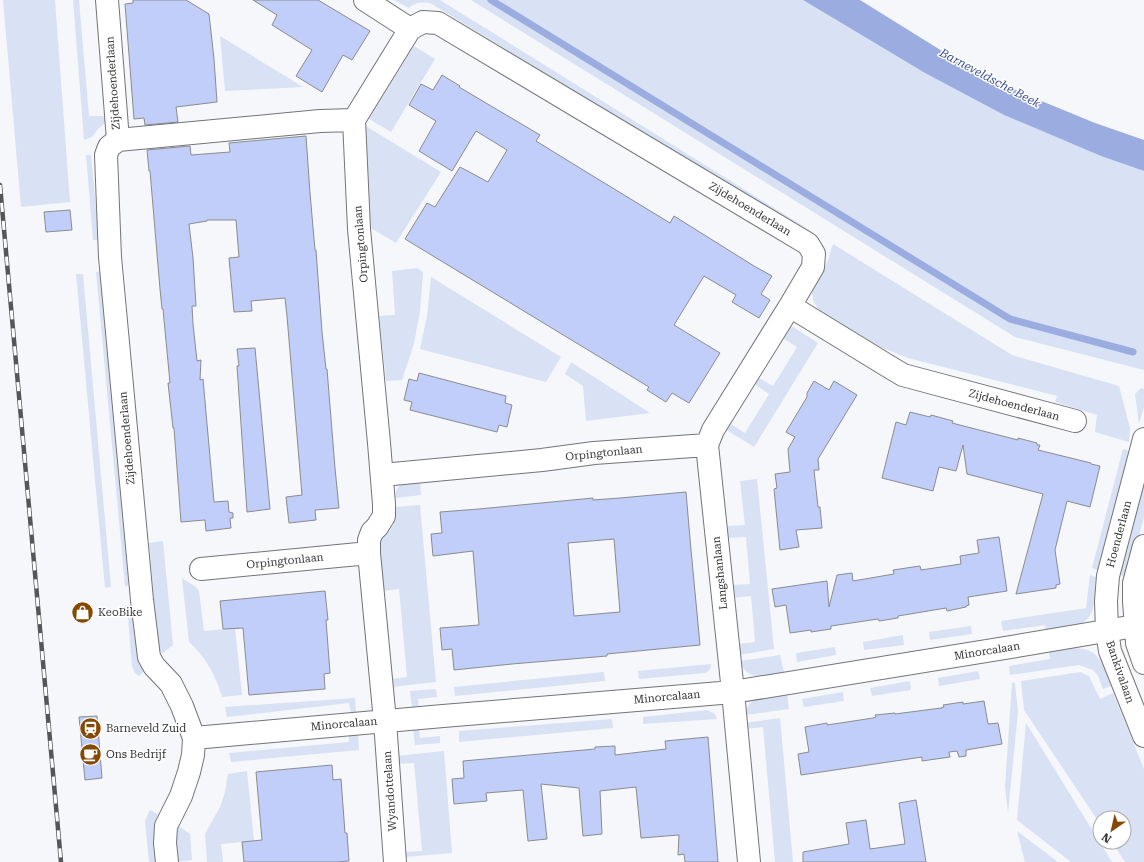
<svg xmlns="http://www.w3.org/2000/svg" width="1144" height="862" font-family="'Roboto Serif',serif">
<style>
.green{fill:#d9e1f5}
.water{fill:#9bade0}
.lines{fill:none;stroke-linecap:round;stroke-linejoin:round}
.stream{stroke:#9bade0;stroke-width:7}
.building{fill:#c0cef9;stroke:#8b8c8f;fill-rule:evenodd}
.minor-casing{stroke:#737477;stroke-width:24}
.tertiary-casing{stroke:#737477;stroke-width:24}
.minor{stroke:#fff;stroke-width:22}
.tertiary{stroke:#fff;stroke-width:22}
.rail-casing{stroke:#555658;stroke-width:4.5}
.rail{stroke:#fff;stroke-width:3;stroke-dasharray:9;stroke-linecap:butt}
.labels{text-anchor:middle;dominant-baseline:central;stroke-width:3;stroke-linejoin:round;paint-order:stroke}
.street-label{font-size:11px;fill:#333335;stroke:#fff}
.poi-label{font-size:11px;fill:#333335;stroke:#fff;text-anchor:start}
.water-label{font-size:12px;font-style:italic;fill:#3f5191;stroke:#fff}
</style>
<rect width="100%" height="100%" fill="#f6f7fa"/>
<path class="green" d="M3,0H55L70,202L21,207Z
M73,0H79L89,116H105L107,119L105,123L98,129L92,137L84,140Z
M394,0H440L811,231L814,234L815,238L430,3C421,2 415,2 409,8Z
M471,0H803L925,73L1004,115L1101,156L1144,171V370L1015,337Z
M220,36L303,87L225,91Z
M414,46L435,59L391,132L369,119Z
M364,125L441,172L396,243L369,227Z
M86,155H91L99,240H93Z
M833,244L1012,355L1119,386L1130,428L1129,442L1095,432L1097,415L1055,402L1057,396L908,358L878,346L819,311L813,300L812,290L827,263Z
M417,268L423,272L420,311L414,344L402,380L386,381L379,316L395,315L392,271Z
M103,271L131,585L125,586L96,272Z
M76,274H83L111,587L105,588Z
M431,277L561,357L546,382L420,349L427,316Z
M793,327L818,343L754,447L725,429L729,423L745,433L769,394L753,383L757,377L773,386L797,347L781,337L789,328Z
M571,362L650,413L586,421L583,386L565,374Z
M1141,388L1144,389V407L1139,424L1135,394Z
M1123,449L1129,451L1098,570L1092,568Z
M1144,468V517L1128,577L1116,574Z
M757,479L774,649L739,655L737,644L755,642L751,596L733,598L732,585L750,584L746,537L728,538L727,526L745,525L740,481Z
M420,481L421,495L395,498C397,480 405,482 420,481Z
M420,505L436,682L392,687L391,679L407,677L399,589L382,591L378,545L384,537L390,530L394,524L395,507Z
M163,541L173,645L162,654L157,642L149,543Z
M1090,575L1096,577C1095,592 1097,618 1080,624C1071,628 1056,629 1046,631L1045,625L1003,631L1001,621L1086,608Z
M182,578C188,583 195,584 199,591L204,631L235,628L242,695L222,697C216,676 205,656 189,642Z
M128,618H135L145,670L139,676L134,672L132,666Z
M971,626L972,634L930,640L929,632Z
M903,635L904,645L864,650L863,642Z
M835,647L836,655L797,662L796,653Z
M1071,648C1100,647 1102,663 1111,686L1103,689L1098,676L1093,670L1079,665L1010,675L1009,666L1050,659L1049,652Z
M780,655L784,672C767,675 747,683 740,661Z
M711,664C711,669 709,671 705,673L639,679L638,671Z
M978,671L980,679L939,686L938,678Z
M604,672L605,681L455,696L454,687Z
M1080,672L1089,676L1100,699L1113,693L1144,769V862H1125L1112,842H1124V818H1100V824L1024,710L1021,681Z
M910,681L911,690L872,696L870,688Z
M1012,682L1015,683L1018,712L1008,813L1005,787Z
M436,689L437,697L418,699L419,708L412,707L410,691Z
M843,692L844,701L804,707L802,699Z
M787,693L789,709L745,715C746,712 747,708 748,706C755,695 776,695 787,693Z
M355,698L356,713H351L349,703L227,717L225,707Z
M707,710L715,714L717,719L643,724V717Z
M780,718L793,862H775L763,727L746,729L745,723Z
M612,719L613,728L459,742V731Z
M1026,723L1112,862H1071L1017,820Z
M413,730H419L420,738L440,736V743L415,745Z
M358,734L359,750L231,762L229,753L349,742V735Z
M444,751L452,853L405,857L404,852L422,851L414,763L397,764L396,756Z
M247,771L254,841L221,844L223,862H207L205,834L220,807L225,792L228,774Z
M150,810L158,814C151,829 155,846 157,862H149L145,822L146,818Z
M176,824L190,834L192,860L176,862L174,833Z
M1017,831L1058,862H1025Z"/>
<path class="water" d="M803,0H860L971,69L1022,93L1095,123L1144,140V171L1101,156L1004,115L925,73Z"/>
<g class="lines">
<path class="stream" d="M491,0L1010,319L1133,352"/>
</g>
<path class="building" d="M133,0H186L209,14L214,59L217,102L176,107L178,122L145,125L144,118L134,119L125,4L133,3Z
M253,0H318L370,31L352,60L343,55L322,92L296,76L312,50L272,25L277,15Z
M442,75L460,86L459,87L540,135L536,141L588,173L670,223L674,216L754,266L772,276L761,294L770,300L759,318L732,302L736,295L704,276L674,325L720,353L689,403L672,393L666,402L647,390L649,387L405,239L427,203L435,207L460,167L488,182L507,150L476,131L452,171L419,151L436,121L409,105L421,84L433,90Z
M306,136L310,193L315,250H316L322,332L326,369H327L335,468L339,508L315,510L316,520L289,523L286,497L302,495L287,316L285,298L251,301L252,311L234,312L229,258L239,257L236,220H207V221L189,224L193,258L196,306H192L193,324L197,361L201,360L200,380L203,379L214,502L228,501L229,512L233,513V518H230L231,528L206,531L205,520L181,522L174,428H173L168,383H170L163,309H162L160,289L150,171H149L147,150L190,146L191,155L230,152L229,143Z
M70,210L72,230L46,232L44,212Z
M255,348L270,509L247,512L237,366H239L237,349Z
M419,373L506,396L505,403L512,405L507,427L499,425L497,432L410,410L412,402L404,400L409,379L417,381Z
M814,381L829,390L834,381L857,395L818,459L819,470H814L818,507H820L822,528L796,530L799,547L780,550L774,489L777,488L775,474L790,472L788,449L795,437L786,432L807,397V393Z
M910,412L930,417L931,415L953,421L952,423L1018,440V438L1037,443V445H1040L1038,450L1091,463V464L1100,466L1090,507L1067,501L1055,550L1060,584L1056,585V588L1016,594L1043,494L967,474L963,445L956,471L939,467L933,491L882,478L896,422L906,425Z
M686,492L691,550L700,645L607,654V656L512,664L454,670L452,649L442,650L440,628L479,625L473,551L433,556L431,534L442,533L440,512L479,509L593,498V500L620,498ZM614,539L620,612L574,616L568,543Z
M999,537L1007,591L968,597L969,605L966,606V607L947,611L946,608L898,616V618L879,621L878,619L831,626V629L811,632V630L790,633L786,605L775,607L772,589L827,581L829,607L837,575L852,573L853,581L894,574L893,570L920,566L921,570L961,564L960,556L979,553L977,540Z
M325,591L328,620H326L330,673L324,674L325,689L249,695L243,628L223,629L220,601Z
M984,701L988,724L998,723L1002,744L966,750V756L959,757L957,751L949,752L950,757L922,761V757L801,775L798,754L809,752L805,727L827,723V725L873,718L876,717L875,715L895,713V714L941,708L944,707L943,705L963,702V704Z
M97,716L102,778L85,780L79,717Z
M708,737L718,862H685L684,854L678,855L679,835L641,838L636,787L600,791L602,834L583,836L579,788L541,784L547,839L528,841L523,790L486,793L487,801L454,804L452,779L464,778L463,761L595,749V747L615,746V755L666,749L665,741Z
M332,765L333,780L341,779L345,833H347L349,861L337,862H244L242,842L262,840L256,772Z
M916,800L926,862H803V852L849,844L846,823L866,820L870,849L905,844L899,803Z"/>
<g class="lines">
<defs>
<path id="minor" d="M107,0L118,140
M365,0L410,29L423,22L438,23L808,244L814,254L813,267L790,306L888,366L903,375L1075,421
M118,140L109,147L106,155L110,257L142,600L149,657L154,666L171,684L182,706L194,738L193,755L189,772L181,796L166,826L165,843L167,862
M118,140L320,121L354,120
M382,475L542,460L594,453L707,445
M201,569L369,553
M194,738L443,716L733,692L1017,646L1135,626
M395,862L385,721L369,553V540L372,532L377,527L384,516V504L379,443L359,229L354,120L410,29
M749,862L733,692L707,445L713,430L790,306"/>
<path id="tertiary" d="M1144,439L1108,576L1106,601L1107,631L1110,651L1144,736
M1144,546L1134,583V601L1137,643L1144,663"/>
</defs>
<use href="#minor" class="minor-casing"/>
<use href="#tertiary" class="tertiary-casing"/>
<use href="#minor" class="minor"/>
<use href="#tertiary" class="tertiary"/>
<defs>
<path id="rail" d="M0,185L61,862"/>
</defs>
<use href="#rail" class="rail-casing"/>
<use href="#rail" class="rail"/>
</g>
<defs>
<symbol id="shop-disc" viewBox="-11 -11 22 22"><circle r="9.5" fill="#854904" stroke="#fff"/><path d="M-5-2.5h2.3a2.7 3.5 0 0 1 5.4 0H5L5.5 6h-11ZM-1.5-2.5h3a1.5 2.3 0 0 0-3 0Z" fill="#fff"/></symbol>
<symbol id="station-disc" viewBox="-11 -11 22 22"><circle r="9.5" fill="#854904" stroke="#fff"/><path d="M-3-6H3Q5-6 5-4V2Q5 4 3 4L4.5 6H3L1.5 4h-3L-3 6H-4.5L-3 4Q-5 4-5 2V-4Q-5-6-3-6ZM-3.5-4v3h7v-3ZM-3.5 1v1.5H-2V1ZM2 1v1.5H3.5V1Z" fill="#fff"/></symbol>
<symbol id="cafe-disc" viewBox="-11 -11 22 22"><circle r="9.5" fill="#854904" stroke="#fff"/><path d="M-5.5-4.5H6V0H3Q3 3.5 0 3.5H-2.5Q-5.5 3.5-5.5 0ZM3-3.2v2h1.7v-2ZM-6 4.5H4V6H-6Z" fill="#fff"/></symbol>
</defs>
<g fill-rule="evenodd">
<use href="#shop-disc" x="70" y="600" width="25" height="25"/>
<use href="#station-disc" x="78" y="716" width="25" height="25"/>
<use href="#cafe-disc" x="78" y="742" width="25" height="25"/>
</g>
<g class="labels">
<g class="street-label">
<text transform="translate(113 83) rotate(-94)">Zijdehoenderlaan</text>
<text transform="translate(750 209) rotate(31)">Zijdehoenderlaan</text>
<text transform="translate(361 244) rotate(-95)">Orpingtonlaan</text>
<text transform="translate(1014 405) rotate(15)">Zijdehoenderlaan</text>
<text transform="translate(127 438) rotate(-95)">Zijdehoenderlaan</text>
<text transform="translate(604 453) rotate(-6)">Orpingtonlaan</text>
<text transform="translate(1119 534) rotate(-75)">Hoenderlaan</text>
<text transform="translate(285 561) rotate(-6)">Orpingtonlaan</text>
<text transform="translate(720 573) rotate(-96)">Langshanlaan</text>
<text transform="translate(987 651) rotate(-9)">Minorcalaan</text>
<text transform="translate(1120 672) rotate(71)">Bankivalaan</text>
<text transform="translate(667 697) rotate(-5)">Minorcalaan</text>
<text transform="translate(344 724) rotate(-5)">Minorcalaan</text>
<text transform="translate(390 791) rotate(-94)">Wyandottelaan</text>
</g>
<g class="poi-label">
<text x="98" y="612">KeoBike</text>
<text x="106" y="728">Barneveld Zuid</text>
<text x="106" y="754">Ons Bedrijf</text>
</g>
<g class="water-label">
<text transform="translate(990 78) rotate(28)">Barneveldsche Beek</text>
</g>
</g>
<g transform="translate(1112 830) rotate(214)"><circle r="19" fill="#ffffff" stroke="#adadae"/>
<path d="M0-3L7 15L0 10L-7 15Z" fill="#854904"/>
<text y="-6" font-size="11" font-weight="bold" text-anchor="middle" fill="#333335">N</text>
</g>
</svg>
